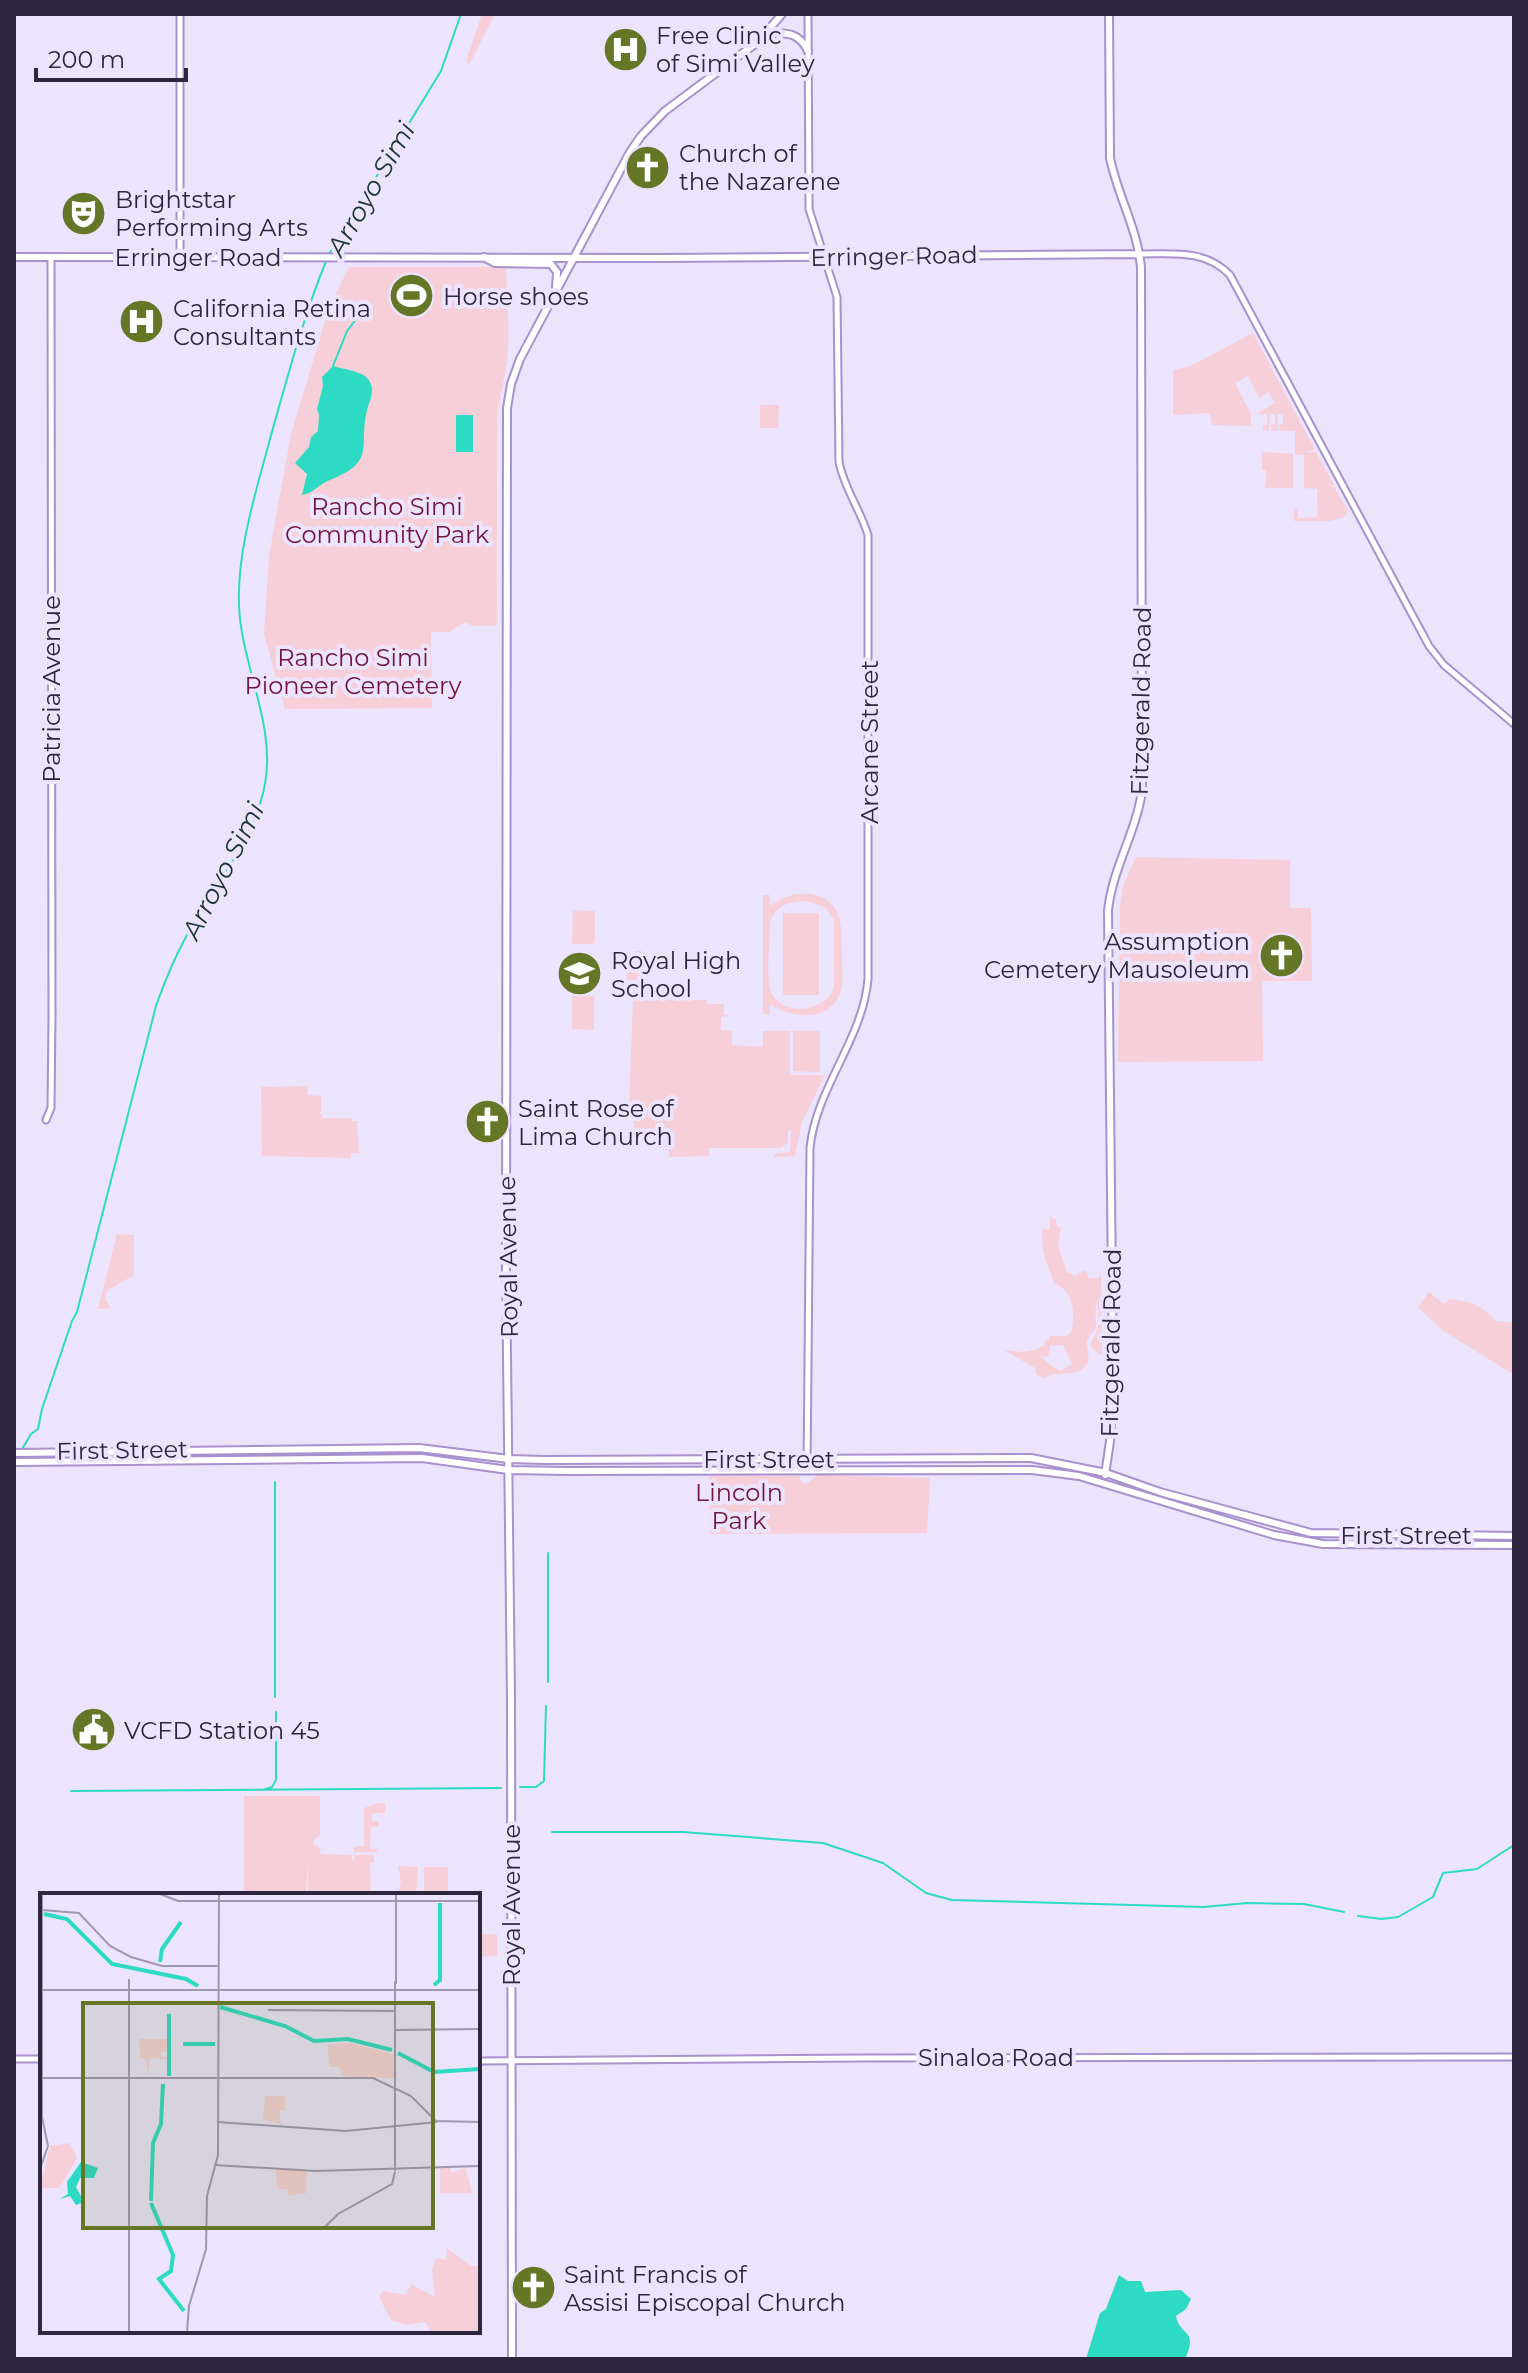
<svg xmlns="http://www.w3.org/2000/svg" width="1528" height="2373" font-family="Montserrat,sans-serif">
<style>
.green{fill:#f6cfd9;fill-rule:evenodd}
.water{fill:#2ddac3}
.lines{fill:none;stroke-linecap:round;stroke-linejoin:round}
.stream{stroke:#2ddac3;stroke-width:2}
.tertiary-casing{stroke:#a791ce;stroke-width:9}
.secondary-casing{stroke:#a791ce;stroke-width:10}
.tertiary{stroke:#fff;stroke-width:5}
.secondary{stroke:#fff;stroke-width:6}
.labels{text-anchor:middle;dominant-baseline:central;stroke-width:8;stroke-linejoin:round;paint-order:stroke}
.poi-label{font-size:24px;fill:#2e253e;stroke:#ece3fd;text-anchor:start}
.street-label{font-size:24px;fill:#2e253e;stroke:#ece3fd}
.park-label{font-size:24px;fill:#74143d;stroke:#ece3fd}
.water-label{font-size:26px;font-style:italic;fill:#1b3531;stroke:#ece3fd}
.inset-river{fill:none;stroke:#2ddac3;stroke-width:4}
.inset-road{fill:none;stroke:#a097b1;stroke-width:2}
.view{fill:#657726;fill-opacity:0.15;stroke:#657726;stroke-width:4}
.inset-edge{fill:none;stroke:#2e253e;stroke-width:4}
</style>
<rect width="100%" height="100%" fill="#ece3fd"/>
<path class="green" d="M482,14H495L469,65L466,61Z
M349,267H506C507,300 511,335 506,368C503,385 499,401 497,418V623L494,626H473L465,622L449,632H431L432,708L285,709L264,634L269,556L291,434L330,305Z
M1253,333L1315,450L1304,452H1316L1334,485L1328,488L1334,486L1348,511L1345,517L1330,521H1294V509H1298V518L1317,517V508H1320L1317,506V489L1304,488V455L1295,454V431H1279V425L1283,424V414H1278V431H1271V425L1275,424V414H1270L1269,431L1263,430V425H1267V414H1256L1275,403L1269,392L1259,398L1248,376L1235,383L1251,414V426L1212,425L1210,413L1173,415V370L1191,366Z
M760,405H779L778,428H760Z
M1265,452L1293,454V488H1259L1266,487V470H1262V453Z
M1136,857L1290,860V908H1311L1312,981H1262L1263,1061L1118,1062L1120,906L1123,886Z
M795,894C842,891 842,920 842,956C842,968 844,982 840,993C830,1022 790,1019 770,1004V1015L763,1014V895H770V906L781,899ZM807,901L826,908L834,920V986C828,1011 785,1018 772,994C765,980 770,940 770,923C775,905 790,901 807,901Z
M573,910L595,911V941L593,944H572Z
M783,913H819V995H783Z
M635,951H642V989H635L627,980V960Z
M572,996H594V1030L572,1029Z
M633,1000H707V1004H724V1014L729,1016L721,1017V1030L732,1031V1045L763,1047V1031H790V1075H825L802,1122L795,1156L774,1157V1154L790,1152L791,1130L788,1131V1142L781,1148H709V1156L669,1157V1144L637,1142L634,1139V1106H629Z
M793,1031H820V1072L793,1071Z
M307,1086L308,1095L321,1096V1112L316,1111L322,1114L323,1118H352V1121H357L359,1153H351V1158L262,1156L261,1087Z
M1050,1215L1056,1220L1057,1227H1061L1058,1246L1067,1272L1075,1276L1086,1270L1089,1278H1099L1101,1272L1102,1355C1082,1344 1095,1341 1098,1327C1099,1319 1098,1307 1098,1299C1094,1308 1096,1315 1096,1325C1095,1332 1088,1335 1087,1342C1086,1352 1094,1362 1081,1370C1069,1376 1054,1371 1044,1378L1036,1374L1035,1368L1004,1350C1016,1352 1032,1354 1044,1345L1045,1341L1049,1340L1050,1336H1066L1071,1333C1076,1316 1074,1290 1054,1283L1043,1252L1042,1230L1050,1229ZM1063,1345L1072,1364L1061,1371C1050,1367 1045,1357 1035,1355L1048,1357L1050,1346Z
M117,1234L134,1235V1275L108,1290L105,1299L111,1308L98,1309Z
M1429,1292L1444,1304L1450,1299C1476,1302 1479,1305 1497,1321L1514,1323V1375L1442,1330L1418,1307Z
M818,1475L930,1478L927,1533L710,1534L709,1476H799L801,1482L806,1484Z
M244,1796H320V1836L314,1839V1844L319,1847L321,1854L351,1855L352,1860H354V1855H374V1863H370L371,1895H308V1860L306,1895H244Z
M379,1803H385V1813H372V1821L379,1822V1826L371,1827L370,1849H377V1852H354V1847L364,1846V1808Z
M398,1866L418,1867L416,1894H398L401,1881Z
M424,1867H448V1894L424,1893Z
M478,1934H497V1956L478,1957Z"/>
<path class="water" d="M333,366C342,369 362,371 368,379C376,389 370,400 367,410C358,448 377,461 330,480C319,484 314,493 302,495L307,474L295,463L309,447L311,437L318,431L319,415L317,409L323,386L322,377Z
M456,415H473V452H456Z
M1119,2275L1128,2281H1141L1145,2292L1181,2290L1191,2299L1186,2309L1176,2316C1180,2337 1199,2329 1185,2359H1086L1100,2313L1106,2309Z"/>
<g class="lines">
<path class="stream" d="M329,254L441,71L461,14
M333,366L347,331L361,313V307
M21,1451L31,1434L38,1429L42,1409L72,1321L77,1312L156,1006C166,978 178,949 194,923C220,878 255,837 265,784C276,724 241,665 239,605C237,550 256,492 270,439C287,379 303,317 327,259
M275,1482V1697
M548,1682V1553
M520,1787H536L544,1781L546,1706
M263,1790L272,1787L276,1780V1712
M71,1791L501,1788
M552,1832H683L823,1843L883,1863L926,1893L952,1900L1204,1907L1247,1903L1304,1904L1344,1912
M1358,1916L1382,1919L1398,1917L1433,1897L1443,1873L1477,1869L1514,1845"/>
<defs>
<path id="tertiary" d="M180,14V257
M1140,254C1173,254 1205,249 1230,275L1429,646L1444,665L1514,724
M46,1120L51,1108L52,1017L51,258
M807,1470L810,1148C816,1088 863,1039 868,979V535C860,509 844,488 839,462L837,297L809,209L808,14
M14,2059H42
M478,2061L863,2058L1514,2057"/>
<path id="secondary" d="M768,33C787,33 799,32 808,51
M14,257L660,258L1140,254
M484,257L495,263L551,264L557,272L556,288
M14,1453L419,1448L509,1459L544,1460L1031,1458L1106,1473L1160,1492L1311,1533L1514,1536
M14,1462L422,1458L508,1470L569,1471L1032,1470L1079,1476L1274,1535L1323,1544L1514,1545
M1105,1475L1110,1441L1113,1379L1108,911C1112,869 1136,833 1142,791L1141,267C1137,227 1118,197 1110,158L1109,14
M512,2359L511,1698L506,1269L507,408L511,384L520,359L630,152L641,136L665,111L759,41L782,14"/>
</defs>
<use href="#tertiary" class="tertiary-casing"/>
<use href="#secondary" class="secondary-casing"/>
<use href="#tertiary" class="tertiary"/>
<use href="#secondary" class="secondary"/>
</g>
<defs>
<symbol id="hospital-disc" viewBox="-11 -11 22 22"><circle r="9.5" fill="#657726" stroke="#ece3fd"/><path d="M-5-5h3v3.5h4V-5h3V5h-3V1.5h-4V5h-3Z" fill="#fff"/></symbol>
<symbol id="church-disc" viewBox="-11 -11 22 22"><circle r="9.5" fill="#657726" stroke="#ece3fd"/><path d="M-1.2-6h2.4v3.5h3.3v2.4h-3.3V6h-2.4V-.1h-3.3v-2.4h3.3Z" fill="#fff"/></symbol>
<symbol id="theatre-disc" viewBox="-11 -11 22 22"><circle r="9.5" fill="#657726" stroke="#ece3fd"/><path d="M-5-5.5Q0-4 5-5.5V0Q5 5 0 6Q-5 5-5 0ZM-3.3-2.5H-1v1.5H-3.3ZM1-2.5H3.3v1.5H1ZM-2.8 1Q0 5.5 2.8 1Z" fill="#fff"/></symbol>
<symbol id="stadium-disc" viewBox="-11 -11 22 22"><circle r="9.5" fill="#657726" stroke="#ece3fd"/><path d="M0-5a6.5 5 0 1 0 0 10a6.5 5 0 1 0 0-10ZM-3.5-1.8h7v3.6h-7Z" fill="#fff"/></symbol>
<symbol id="school-disc" viewBox="-11 -11 22 22"><circle r="9.5" fill="#657726" stroke="#ece3fd"/><path d="M0-5L7-2L0 1L-7-2ZM-4 1L0 2.5L4 1V4Q0 6-4 4Z" fill="#fff"/></symbol>
<symbol id="civic-disc" viewBox="-11 -11 22 22"><circle r="9.5" fill="#657726" stroke="#ece3fd"/><path d="M-.6-6.5H3V-4.5H.6V-3L4-1V1h2V6H-6V1h2V-1L-.6-3ZM-1.2 2.5V6h2.4V2.5Z" fill="#fff"/></symbol>
</defs>
<g fill-rule="evenodd">
<use href="#hospital-disc" x="600" y="24" width="51" height="51"/>
<use href="#church-disc" x="622" y="142" width="51" height="51"/>
<use href="#theatre-disc" x="58" y="188" width="51" height="51"/>
<use href="#stadium-disc" x="386" y="270" width="51" height="51"/>
<use href="#hospital-disc" x="116" y="296" width="51" height="51"/>
<use href="#church-disc" x="1256" y="930" width="51" height="51"/>
<use href="#school-disc" x="554" y="948" width="51" height="51"/>
<use href="#church-disc" x="462" y="1096" width="51" height="51"/>
<use href="#civic-disc" x="68" y="1704" width="51" height="51"/>
<use href="#church-disc" x="508" y="2262" width="51" height="51"/>
</g>
<g class="labels">
<g class="poi-label">
<text x="656" y="35">Free Clinic<tspan x="656" dy="28">of Simi Valley</tspan></text>
<text x="679" y="153">Church of<tspan x="679" dy="28">the Nazarene</tspan></text>
<text x="115" y="199">Brightstar<tspan x="115" dy="28">Performing Arts</tspan></text>
<text x="443" y="296">Horse shoes</text>
<text x="173" y="308">California Retina<tspan x="173" dy="28">Consultants</tspan></text>
<text x="1250" y="941" text-anchor="end">Assumption<tspan x="1250" dy="28">Cemetery Mausoleum</tspan></text>
<text x="611" y="960">Royal High<tspan x="611" dy="28">School</tspan></text>
<text x="518" y="1108">Saint Rose of<tspan x="518" dy="28">Lima Church</tspan></text>
<text x="124" y="1730">VCFD Station 45</text>
<text x="564" y="2274">Saint Francis of<tspan x="564" dy="28">Assisi Episcopal Church</tspan></text>
</g>
<g class="street-label">
<text transform="translate(894 256) rotate(-1)">Erringer Road</text>
<text x="198" y="257">Erringer Road</text>
<text transform="translate(51 689) rotate(-90)">Patricia Avenue</text>
<text transform="translate(1141 701) rotate(-89)">Fitzgerald Road</text>
<text transform="translate(869 742) rotate(-90)">Arcane Street</text>
<text transform="translate(508 1257) rotate(-91)">Royal Avenue</text>
<text transform="translate(1111 1343) rotate(-89)">Fitzgerald Road</text>
<text transform="translate(122 1450) rotate(-1)">First Street</text>
<text x="769" y="1459">First Street</text>
<text x="1406" y="1535">First Street</text>
<text transform="translate(511 1905) rotate(-90)">Royal Avenue</text>
<text x="996" y="2057">Sinaloa Road</text>
</g>
<g class="park-label">
<text x="387" y="506">Rancho Simi<tspan x="387" dy="28">Community Park</tspan></text>
<text x="353" y="657">Rancho Simi<tspan x="353" dy="28">Pioneer Cemetery</tspan></text>
<text x="739" y="1492">Lincoln<tspan x="739" dy="28">Park</tspan></text>
</g>
<g class="water-label">
<text transform="translate(371 189) rotate(-60)">Arroyo Simi</text>
<text transform="translate(223 871) rotate(-63)">Arroyo Simi</text>
</g>
</g>
<g transform="translate(40 1893)">
<rect width="440" height="440" fill="#ece3fd"/>
<path d="M99,146H128V157L120,160L121,164H127V167L110,165L108,183L105,166L100,165ZM311,150L354,161V185L301,183L300,174H289L288,152ZM225,203H245V217L239,218L241,231L223,227ZM29,250L37,265L19,295H0L10,253ZM236,275L267,277L266,300L248,303V296H237ZM400,275H410L411,280L426,275L432,300H400ZM407,355L431,373H440V439H390L386,429L366,432L351,427L339,404L343,398L366,402L371,391L395,404L392,376L397,365L406,367Z" fill="#f6cfd9"/>
<path d="M41,269L58,275L54,285H40L36,294L44,309L36,312L30,303L20,306L28,301L27,289Z" fill="#2ddac3"/>
<path class="inset-river" d="M4,21L27,26L72,71L146,86L158,93M120,69L122,56L141,29M394,92L400,87V10M180,114L245,133L274,148L308,146L352,157M129,121V183M143,151H175M358,160L394,179L440,176M111,308L113,250L121,231L123,191M111,310L133,362L131,378L119,386L144,418"/>
<path class="inset-road" d="M120,1L138,8H367M356,1V91M364,8H440M2,17L39,20L70,53L91,64L122,73H179M89,86V439M355,88V278M0,97H440M228,117L355,118M355,137L440,136M0,185H333L371,203L396,228L440,229M177,229L306,238L397,229M174,272L276,278L440,273M0,276L8,253L2,224V1M285,334L298,321L352,291L355,279M147,439L149,413L166,356L167,303L178,262L179,1"/>
<path class="view" d="M43,110H393V335H43Z"/>
<rect width="440" height="440" class="inset-edge"/>
</g>
<rect width="1528" height="2373" fill="none" stroke="#2e253e" stroke-width="32"/>
<path d="M36 68v12h150v-12" fill="none" stroke="#2e253e" stroke-width="4"/>
<text x="48" y="68" font-size="24" fill="#2e253e" stroke="#ece3fd" stroke-width="6" paint-order="stroke">200 m</text>
</svg>
